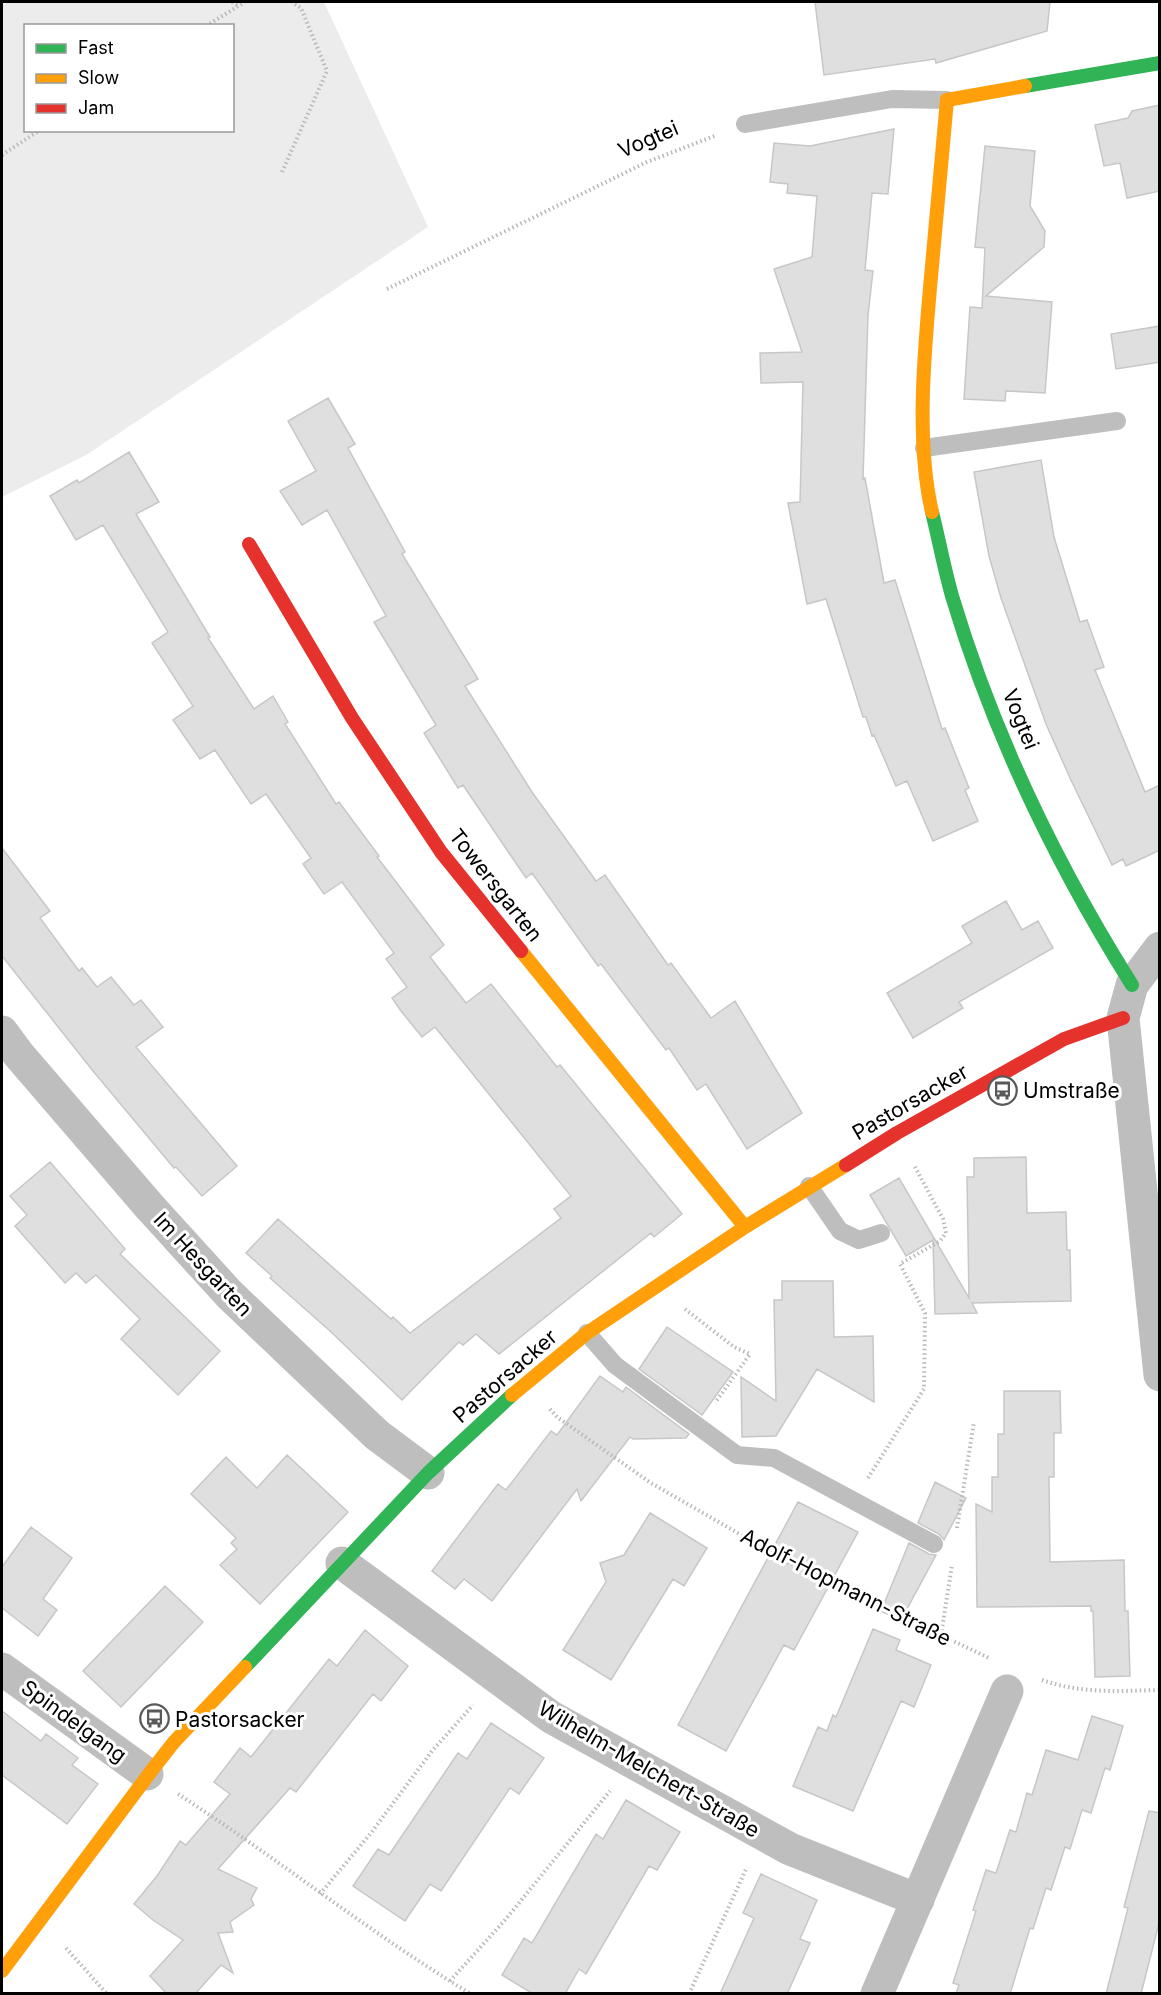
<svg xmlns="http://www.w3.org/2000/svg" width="1161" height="1995" font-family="Inter,sans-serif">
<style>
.green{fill:#ececec;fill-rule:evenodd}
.building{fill:#dfdfdf;stroke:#c7c7c7;stroke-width:1.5}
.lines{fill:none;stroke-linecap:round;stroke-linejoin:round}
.path{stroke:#b9b9b9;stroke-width:4;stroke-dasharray:1.5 3;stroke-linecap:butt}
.lane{stroke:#bebebe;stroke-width:18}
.street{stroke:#bebebe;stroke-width:33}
.fast{stroke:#30b455;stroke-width:14}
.slow{stroke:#ff9f0a;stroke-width:14}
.jam{stroke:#e5322d;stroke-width:14}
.labels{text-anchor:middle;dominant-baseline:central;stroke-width:6;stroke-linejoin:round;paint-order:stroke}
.street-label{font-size:21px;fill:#000;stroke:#fff}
.poi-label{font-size:21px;fill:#000;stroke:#fff;text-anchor:start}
</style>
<rect width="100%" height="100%" fill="#fff"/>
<path class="green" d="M2,2H324L428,227L86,455L2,497ZM26,26H232V130H26Z"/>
<path class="building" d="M815,2H1050L1047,31L936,63L935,59L824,75Z
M1160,105V191L1127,198L1120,163L1104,166L1095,125L1128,118L1132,111Z
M894,129L888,194L872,193L865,270L873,271L868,315L863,479L865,478L884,583L895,580L942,729L945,728L969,788L965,790L978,821L933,841L907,781L896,786L874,735L872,736L866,717H863L826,599L807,604L788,503L800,502L803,382L761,383L760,353L802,352L774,269L812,257L817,196L787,193L788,184L770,182L774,143L810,146Z
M985,146L1035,151L1030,206L1045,231L1044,247L986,296L1052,302L1045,393L1006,391L1005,401L964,399L970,307L982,308L985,248L975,247Z
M1160,326V362L1116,369L1111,334Z
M328,398L355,444L348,448L405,552L402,554L478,679L465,686L532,792L596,881L605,875L668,965L671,963L711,1018L735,1001L802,1113L747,1149L706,1084L697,1090L669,1048L666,1050L601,964L598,966L532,873L526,878L463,785L458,788L424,733L436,725L374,622L386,616L327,510L302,525L280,491L316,471L288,421Z
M129,452L159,502L136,514L210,637L208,638L254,709L273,696L288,722L285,724L336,804L339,802L379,856L377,857L444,945L430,957L466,1003L491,984L557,1067L560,1065L682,1214L654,1237L651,1233L499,1354L476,1334L463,1345L459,1342L402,1400L330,1331L270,1278L272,1276L246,1253L278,1219L391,1319L393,1317L410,1333L561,1218L554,1209L571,1196L435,1027L422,1037L401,1011L392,998L407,987L386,959L394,953L342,882L324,894L303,864L311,858L266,794L251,804L215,750L200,759L173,720L193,706L152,643L168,632L103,525L76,540L50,496L77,480L79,483Z
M1041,460L1054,537L1080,622L1087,620L1104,667L1095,670L1145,792L1160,785V850L1126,866L1123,859L1112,865L1070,778L1046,724L1001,598L989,556L974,472Z
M2,848L50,911L40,918L79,971L82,968L97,987L111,977L134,1005L141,1000L163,1027L136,1047L237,1166L202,1196L176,1167L174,1168L93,1071L2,956Z
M1006,901L1022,930L1038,921L1053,948L959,1002L963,1008L913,1038L887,993L972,943L962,926Z
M1026,1157L1027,1213L1066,1212L1067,1250H1070L1071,1301L972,1303L977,1313L935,1314L933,1240L906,1256L870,1195L899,1178L969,1298L967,1177H974V1158Z
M50,1162L125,1249L120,1254L220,1351L178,1395L121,1339L140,1319L96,1275L86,1283L76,1273L65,1283L15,1226L27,1215L10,1196Z
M782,1281H833L834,1337L873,1336L874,1402L817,1369L776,1436L742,1437L741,1377L776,1401L774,1300H782Z
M667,1327L733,1372L702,1415L639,1369Z
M600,1376L623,1392L626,1387L689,1434L686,1438L633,1439L630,1437L581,1501L577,1489L492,1601L464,1579L455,1589L432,1571L498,1484L506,1490L551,1431L557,1435Z
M1004,1391H1060L1061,1433H1054V1477H1049L1050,1562L1124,1560L1125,1611H1128L1130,1676L1095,1677L1093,1611H1091V1606L977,1607L976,1504L992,1512V1477H998V1434H1004Z
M287,1455L348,1512L260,1604L220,1565L237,1549L231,1543L236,1538L191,1494L226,1457L257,1488Z
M935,1482L966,1498L944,1540L939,1534L918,1523Z
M798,1502L858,1532L794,1650L784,1645L726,1751L678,1725Z
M650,1513L707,1548L684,1586L673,1579L611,1680L563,1650L606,1582L600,1563L624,1555Z
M31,1527L72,1558L43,1599L57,1610L38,1636L2,1608V1567Z
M909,1543L929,1554L936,1555L901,1620L881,1611Z
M165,1586L203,1622L121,1707L83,1671Z
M873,1629L900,1640L896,1650L931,1665L914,1707L901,1701L853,1811L793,1786L818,1727L827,1731L833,1715L836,1717Z
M365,1630L408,1666L381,1701L373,1694L296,1792L290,1788L218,1869L257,1888L251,1899L254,1905L230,1922L233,1932L218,1933L233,1973L221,1965L195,1994H167L150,1976L183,1940L153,1920L134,1904L157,1876L180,1841L186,1845L230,1794L214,1782L240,1748L251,1757L329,1659L337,1666Z
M2,1711L41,1741L46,1734L78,1758L72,1765L98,1784L67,1824L2,1775Z
M1092,1716L1123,1726L1110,1770L1105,1768L1091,1813L1082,1810L1070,1849L1065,1847L1051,1890L1046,1888L1033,1929L1030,1928L1010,1994H956L959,1985L953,1983L976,1911L973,1910L986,1870L996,1873L1010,1830L1016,1832L1027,1793L1032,1795L1046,1750L1078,1760Z
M491,1723L544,1758L519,1794L510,1788L441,1891L430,1884L405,1921L353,1886L378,1849L389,1855L458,1753L467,1759Z
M626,1800L680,1832L657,1870L649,1866L586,1974L579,1969L565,1994H533L502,1975L524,1938L532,1943L596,1834L603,1839Z
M1149,1811L1160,1813V1919L1141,1994H1106L1128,1908L1124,1907Z
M761,1874L817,1900L800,1939L810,1943L787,1994H720L754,1918L743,1913Z"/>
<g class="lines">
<path class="path" d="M232,2L237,5
M206,26L245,2
M2,155L40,130
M282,172L327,71L301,8L292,2
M387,289L647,162L717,135
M685,1309L734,1347L750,1354L715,1403
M550,1409L557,1417L651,1483L788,1562L991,1659
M868,1478L924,1389L925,1313L900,1264L940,1241L946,1233L943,1219L914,1165
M957,1528L974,1422
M941,1635L952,1565
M1042,1680C1081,1694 1119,1691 1160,1690
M178,1794C277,1858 370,1933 471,1994
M320,1894L371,1833L432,1751L473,1705
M66,1948L107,1994
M450,1981L506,1919L610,1791
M689,1994L747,1867"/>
<path class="lane" d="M745,124L892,99L947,100
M924,448L1117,421
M809,1186L840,1231L859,1240L881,1233
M587,1333L615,1365L737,1455L774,1458L934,1544"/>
<path class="street" d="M1160,948L1132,985L1123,1018L1160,1375
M2,1032L19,1055L149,1206L229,1294L377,1435L428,1473
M342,1563L551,1717L790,1849L918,1900
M2,1669L147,1774
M877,1994L1007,1691"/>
<path class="fast" d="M1025,86L1160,63
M932,512C939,540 944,568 952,596C993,733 1056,864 1132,985
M245,1667L428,1473L512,1395"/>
<path class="slow" d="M932,512C916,443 924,357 930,288C936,225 941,163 947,100L1025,86
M521,951L745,1227
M512,1395L587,1333L745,1227L846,1165
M2,1971L152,1770L174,1742L245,1667"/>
<path class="jam" d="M249,544L352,718L441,852L521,951
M846,1165L897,1133L1064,1039L1123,1018"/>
</g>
<defs>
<symbol id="bus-ring" viewBox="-11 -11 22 22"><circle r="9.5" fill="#fff" stroke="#595959" stroke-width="1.5"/><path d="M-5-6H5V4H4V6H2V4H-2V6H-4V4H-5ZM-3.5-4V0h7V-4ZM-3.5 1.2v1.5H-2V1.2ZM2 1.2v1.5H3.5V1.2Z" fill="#595959"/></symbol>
</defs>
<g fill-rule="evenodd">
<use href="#bus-ring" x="986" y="1074" width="33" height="33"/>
<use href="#bus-ring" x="138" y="1702" width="33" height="33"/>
</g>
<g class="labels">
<g class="street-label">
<text transform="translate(648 139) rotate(-23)">Vogtei</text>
<text transform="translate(1021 719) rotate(68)">Vogtei</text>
<text transform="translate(496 885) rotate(52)">Towersgarten</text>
<text transform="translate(910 1102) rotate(-30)">Pastorsacker</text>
<text transform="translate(203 1264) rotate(47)">Im Hesgarten</text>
<text transform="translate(505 1376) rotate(-41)">Pastorsacker</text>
<text transform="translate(846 1587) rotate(27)">Adolf-Hopmann-Straße</text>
<text transform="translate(74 1721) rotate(36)">Spindelgang</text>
<text transform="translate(649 1769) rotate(30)">Wilhelm-Melchert-Straße</text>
</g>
<g class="poi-label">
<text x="1023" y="1090">Umstraße</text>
<text x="175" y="1719">Pastorsacker</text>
</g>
</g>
<rect width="1161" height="1995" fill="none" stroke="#000000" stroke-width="6"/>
<rect x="24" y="24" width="210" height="108" fill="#ffffff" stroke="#999999" stroke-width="1.5"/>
<rect x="36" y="44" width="30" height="9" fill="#30b455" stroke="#999999" stroke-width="1.5"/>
<text x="78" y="54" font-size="18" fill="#000000">Fast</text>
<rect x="36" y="74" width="30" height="9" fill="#ff9f0a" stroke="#999999" stroke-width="1.5"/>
<text x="78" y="84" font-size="18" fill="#000000">Slow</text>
<rect x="36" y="104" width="30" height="9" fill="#e5322d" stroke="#999999" stroke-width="1.5"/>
<text x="78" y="114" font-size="18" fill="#000000">Jam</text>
</svg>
